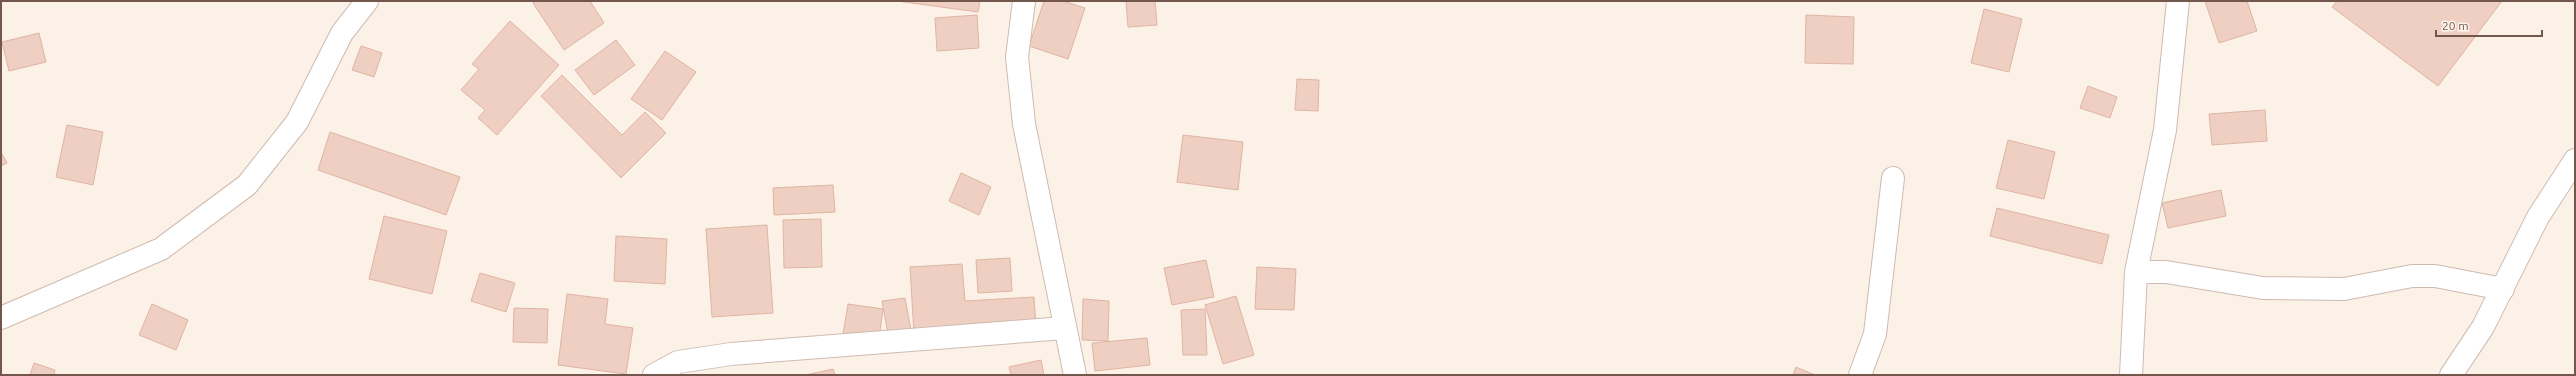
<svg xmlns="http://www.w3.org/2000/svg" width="2576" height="376" font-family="Ubuntu,sans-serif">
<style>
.building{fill:#eecfc1;stroke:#e0b4a2}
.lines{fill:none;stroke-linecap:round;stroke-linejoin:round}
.minor-casing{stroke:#cebbb1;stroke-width:24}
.minor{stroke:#fff;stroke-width:22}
</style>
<rect width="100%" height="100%" fill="#fbf1e7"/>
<path class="building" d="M536,1H590L604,23L564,50L533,3Z
M897,1H980L978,12Z
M1044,1H1063L1085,8L1068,59L1029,46Z
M1126,1H1155L1157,25L1128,27Z
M2205,1H2247L2257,31L2219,43Z
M2337,1H2502L2438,86L2332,7Z
M1984,9L2022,19L2009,72L1971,63Z
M977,15L979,48L937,51L935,18Z
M1806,15L1854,17L1853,64L1805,63Z
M510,21L559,65L497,135L478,118L485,110L461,90L479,69L472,64Z
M39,33L46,62L9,71L2,42Z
M616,40L635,65L594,95L575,70Z
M361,46L382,53L374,77L352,70Z
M665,51L696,72L662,120L631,99Z
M562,75L622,135L645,112L666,133L621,178L541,96Z
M1297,79L1319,80L1318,111L1295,110Z
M2088,86L2117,97L2110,118L2080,108Z
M2265,110L2267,141L2212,145L2209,114Z
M67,125L103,132L93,185L56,177Z
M330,132L460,177L446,215L318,170Z
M1183,135L1243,142L1238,190L1177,182Z
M2008,140L2055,152L2044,199L1996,188Z
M1,152L7,163L1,166Z
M961,173L991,187L979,215L949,201Z
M833,185L835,212L774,215L773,188Z
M2221,190L2226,216L2168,228L2162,203Z
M1997,208L2109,235L2102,264L1990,236Z
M384,216L447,231L432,294L369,279Z
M821,219L822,267L784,268L783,220Z
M767,225L773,313L712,317L706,229Z
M616,236L667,239L665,284L614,281Z
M1010,258L1012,291L978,293L976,260Z
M1206,260L1214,297L1172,305L1164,268Z
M962,264L965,301L1034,297L1036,326L914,334L910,267Z
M1257,267L1296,269L1294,310L1255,309Z
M480,273L515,283L506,312L471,301Z
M567,294L608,299L605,324L633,328L626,374L558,365Z
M1236,296L1254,355L1223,364L1205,305Z
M905,298L911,330L888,334L882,301Z
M1083,299L1109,301L1108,341L1082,340Z
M152,304L188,320L176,350L139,335Z
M848,304L883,309L879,339L843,334Z
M514,308L548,309L547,343L513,342Z
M1205,309L1207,355H1183L1181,310Z
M1147,338L1150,365L1095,371L1092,343Z
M1041,360L1044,375H1011L1009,367Z
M34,363L55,370L54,375H30Z
M1796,367L1815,375H1793Z
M833,369L835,375H806Z"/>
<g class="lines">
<defs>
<path id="minor" d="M1024,1L1017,57L1024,124L1075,375
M2136,272H2166L2263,288L2344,289L2412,276H2435L2503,289
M1,318L161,249L247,185L297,122L342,33L367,1
M654,375L678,362L731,354L1064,328
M1860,375L1875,334L1893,178
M2131,375L2136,272L2165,130L2178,1
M2451,375L2483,327L2538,217L2575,160"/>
</defs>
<use href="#minor" class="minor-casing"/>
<use href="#minor" class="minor"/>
</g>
<rect width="2576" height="376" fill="none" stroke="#73574d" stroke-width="4"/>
<path d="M2436 30v6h106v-6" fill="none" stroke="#73574d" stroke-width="2"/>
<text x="2442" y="30" font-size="12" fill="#73574d" stroke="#fef6ed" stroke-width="3" paint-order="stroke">20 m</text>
</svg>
